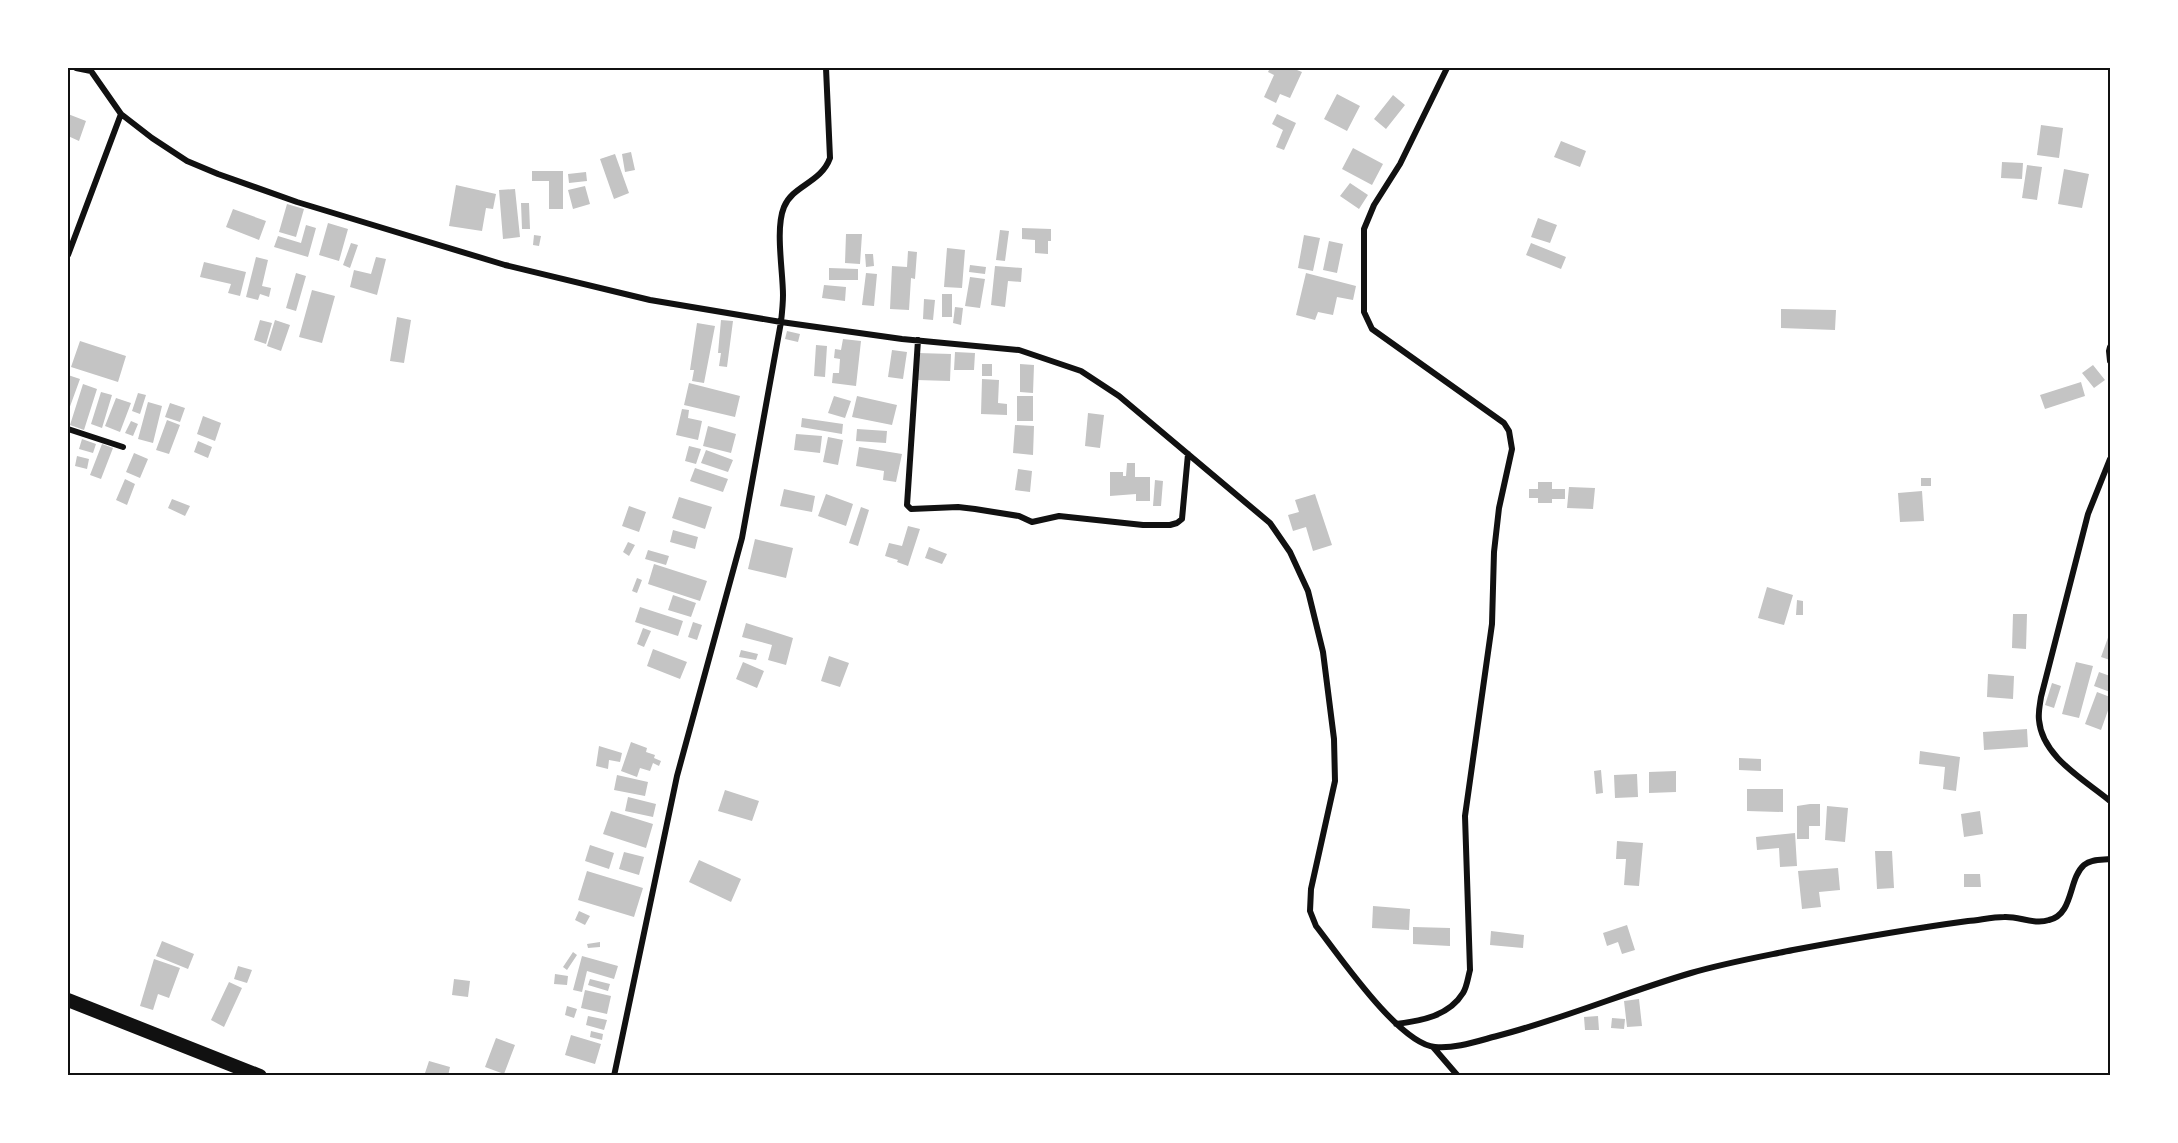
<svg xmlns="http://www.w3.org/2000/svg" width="2178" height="1143" font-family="'Asap Condensed',sans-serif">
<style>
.building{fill:#c4c4c4}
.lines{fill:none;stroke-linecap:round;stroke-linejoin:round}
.minor{stroke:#111;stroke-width:6}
.trunk{stroke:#111;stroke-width:14}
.neatline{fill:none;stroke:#111;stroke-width:2}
</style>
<rect width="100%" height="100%" fill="#fff"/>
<path class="building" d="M1270,68H1292L1302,72L1290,98L1280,94L1276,103L1264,97L1274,75L1268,72Z
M1337,94L1360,106L1347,131L1324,119Z
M1393,95L1405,105L1386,129L1374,119Z
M68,114L86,121L79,141L68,136Z
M1277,114L1296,123L1284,150L1276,147L1283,130L1272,124Z
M2041,125L2063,128L2059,158L2037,155Z
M1561,141L1586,151L1580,167L1554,157Z
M1353,148L1383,164L1372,185L1342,169Z
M631,152L635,170L625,172L622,154Z
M615,154L629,193L614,199L600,159Z
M2002,162L2023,163L2022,179L2001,178Z
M2027,165L2042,167L2037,200L2022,198Z
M2064,169L2089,174L2082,208L2058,204Z
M532,171H563V209H549V181H532Z
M586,172L587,181L569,183L568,174Z
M1350,183L1368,195L1359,209L1340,196Z
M456,185L496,194L493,209L486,208L482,231L449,226Z
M585,186L590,204L573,209L568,190Z
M515,189L520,237L503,239L499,190Z
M521,203H529L530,229H522Z
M287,204L304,209L296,237L279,232Z
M233,209L266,221L259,240L226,227Z
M1538,218L1557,225L1550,243L1531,237Z
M328,223L348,229L339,261L319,255Z
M306,225L316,228L308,257L274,247L278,236L301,243Z
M1022,228L1051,229V241H1048V254L1035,253V240L1022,239Z
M1000,230L1009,231L1005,261L996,260Z
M846,234H862L860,264L845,263Z
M534,235L541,236L539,246L533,245Z
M1304,235L1320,238L1313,271L1298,268Z
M1329,241L1343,244L1337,273L1323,270Z
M351,243L358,245L350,268L343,265Z
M1531,243L1566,257L1561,269L1526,255Z
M947,248L965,250L962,288L944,287Z
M908,251L917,252L915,279L911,278L909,310L890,309L892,266L907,267Z
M865,254H873L874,266L866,267Z
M256,257L268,260L262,286L271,288L269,297L260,294L258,300L246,297Z
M376,257L386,259L377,295L350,287L354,270L371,274Z
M204,262L246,272L240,296L228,293L231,284L200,277Z
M970,265L986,267L985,274L969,272Z
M995,266L1022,268L1021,282L1008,281L1005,307L991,305Z
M829,268L858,269V280H829Z
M296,273L306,276L296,311L286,308Z
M866,273L877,274L874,306L862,305Z
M1306,273L1356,286L1353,300L1337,297L1333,315L1318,312L1315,320L1296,315Z
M970,277L985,279L980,308L965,306Z
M824,285L846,287L845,301L822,298Z
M312,290L335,296L322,343L299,337Z
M942,294H952V317H942Z
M924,299L935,300L933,320L923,319Z
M955,307L963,308L961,325L953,323Z
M1781,309L1836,310L1835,330L1781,328Z
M397,317L411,320L404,363L390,361Z
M260,320L272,323L266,344L254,340Z
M275,320L290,325L281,351L267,346Z
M721,320L733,321L727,367L719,366L721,353H718Z
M697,323L715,326L704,383L692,381L694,370H690Z
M787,331L800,334L798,342L785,339Z
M843,339L861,341L856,386L832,383L833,373H839L840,359L834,358L835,349L841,350Z
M80,341L126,356L118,382L71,367Z
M816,345L827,346L825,377L814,376Z
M892,350L907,352L903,379L888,377Z
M955,352L975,353L974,370H954Z
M918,353L951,354L950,381L917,380Z
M982,364H992V376H982Z
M1020,364L1034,365L1033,393L1020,392Z
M2093,365L2105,380L2094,388L2082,373Z
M68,375L80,379L68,412Z
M982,379L999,380L998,403L1007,404V415L981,414Z
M2081,382L2085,396L2045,409L2040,395Z
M689,383L740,396L735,417L684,405Z
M83,384L97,389L84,430L70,425Z
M101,392L112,395L102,428L91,424Z
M138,393L146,395L140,414L132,411Z
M834,396L851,401L845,418L828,413Z
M857,396L897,405L892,425L852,417Z
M1017,396H1033V421H1017Z
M116,398L131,403L120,432L105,426Z
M148,402L162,406L153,443L138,439Z
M170,403L185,408L180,422L165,417Z
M682,409L689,410L688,418L702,421L698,440L676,435Z
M1088,413L1104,415L1100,448L1085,446Z
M203,416L221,423L215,441L197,434Z
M802,418L843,424L842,434L801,427Z
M167,420L180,425L169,454L156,450Z
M131,421L138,424L133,436L125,433Z
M1015,425L1034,426L1033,455L1013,453Z
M708,426L736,434L731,453L703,446Z
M857,429L887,431L886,443L856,441Z
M796,434L822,436L820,453L794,450Z
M828,437L843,440L838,465L823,462Z
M82,439L96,444L93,453L79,449Z
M198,441L212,447L208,458L194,452Z
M102,444L113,448L101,479L90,475Z
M689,446L701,449L696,464L685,461Z
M859,447L902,454L896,482L883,480L884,471L856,466Z
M706,450L733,460L728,472L701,463Z
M134,453L148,459L140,478L126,472Z
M77,456L89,459L87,469L75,466Z
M1127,463H1135V477H1150V501H1136V494L1110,496V472H1123V476H1126Z
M695,468L728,479L723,492L690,481Z
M1018,469L1032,471L1030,492L1015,490Z
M1921,478H1931V486H1921Z
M125,479L135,484L127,505L116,500Z
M1155,480L1163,481L1161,506H1153Z
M1538,482H1552V489H1565V499H1552V503H1538V498H1529V489H1538Z
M1569,487L1595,488L1593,509L1567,508Z
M784,489L815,496L812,512L780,506Z
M1922,491L1924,521L1900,522L1898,493Z
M826,494L853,504L846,526L818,516Z
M1315,494L1332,545L1313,551L1306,527L1293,531L1288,515L1299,512L1295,500Z
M679,497L712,507L705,529L672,518Z
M172,499L190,506L185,516L168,508Z
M629,506L646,512L639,532L622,526Z
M861,507L869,510L858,546L849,543Z
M908,526L920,529L908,566L897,562L898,560L885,556L889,543L902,546Z
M673,530L698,537L695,549L670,542Z
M755,539L793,548L786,578L748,569Z
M628,542L635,545L629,556L623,552Z
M929,547L947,554L942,564L925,558Z
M648,550L669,556L666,565L645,559Z
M654,564L707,581L700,601L648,584Z
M637,578L642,580L637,593L632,591Z
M1767,587L1793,595L1784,625L1758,618Z
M673,595L696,603L691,617L668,610Z
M1797,600L1803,601V615H1796Z
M640,607L683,621L678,636L635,622Z
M2013,614H2027L2026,649L2012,648Z
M693,622L702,625L697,640L688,637Z
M746,623L793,638L786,665L768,660L772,645L742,637Z
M643,628L651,631L644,647L637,644Z
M2110,632V660L2101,657Z
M653,649L687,662L680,679L647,666Z
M741,650L758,654L756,660L739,657Z
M829,656L849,663L840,687L821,681Z
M743,662L764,671L757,688L736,679Z
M2076,662L2093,666L2079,718L2062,714Z
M2099,672L2110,676V692L2094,686Z
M1988,674L2014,676L2013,699L1987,697Z
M2052,683L2061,686L2054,708L2045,705Z
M2097,692L2110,697V705L2101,730L2085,724Z
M2027,729L2028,747L1984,750L1983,732Z
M631,742L647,748L646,752L655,755L654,758L661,761L659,766L653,763L650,771L640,768L637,777L621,771Z
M599,746L622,753L620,762L609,760L608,769L596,766Z
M1920,751L1960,757L1956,791L1943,789L1945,767L1919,764Z
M1739,758L1761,759V771L1739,770Z
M1601,770L1603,793L1596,794L1594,771Z
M1676,771V792L1649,793V772Z
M1637,774L1638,797L1615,798L1614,775Z
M617,775L648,782L645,796L614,790Z
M1747,789H1783V812L1747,811Z
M725,790L759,801L752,821L718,811Z
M628,797L656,804L653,817L625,811Z
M1810,804H1820V826H1809V839H1797V806Z
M1827,806L1848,808L1845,842L1825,840Z
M611,811L653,824L646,848L603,834Z
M1980,811L1983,834L1964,837L1961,814Z
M1795,833L1797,866L1780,867L1779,848L1757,850L1756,837Z
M1617,841L1643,843L1639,886L1624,885L1626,859H1616Z
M590,845L614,853L609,869L585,861Z
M1875,851H1892L1894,888L1877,889Z
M624,852L644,857L639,875L619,869Z
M699,860L741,879L731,902L689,882Z
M1838,868L1840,890L1819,892L1821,907L1802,909L1798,871Z
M587,871L643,888L634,917L578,900Z
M1964,874H1980L1981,887H1964Z
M1373,906L1410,909L1409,930L1372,928Z
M579,911L590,916L585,925L575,920Z
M1627,925L1635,950L1622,954L1618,942L1607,946L1603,933Z
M1413,927L1450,928V946L1413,944Z
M1491,931L1524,935L1523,948L1490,945Z
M162,941L194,954L188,969L156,956Z
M600,942V947L588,948L587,944Z
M573,952L577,955L567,970L563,967Z
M582,956L618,966L614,979L587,971L582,992L573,990Z
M154,959L180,968L169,998L158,994L153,1010L140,1006Z
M238,966L252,970L247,983L234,979Z
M555,974L568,976L567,985L554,984Z
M454,979L470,981L468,997L452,995Z
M590,979L610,984L608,991L588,985Z
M229,982L242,988L224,1027L211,1020Z
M585,990L611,996L607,1014L581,1008Z
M1639,999L1642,1026L1627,1027L1624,1001Z
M567,1006L577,1009L574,1018L565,1015Z
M588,1016L607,1020L604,1030L586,1025Z
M1598,1016L1599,1030H1585L1584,1017Z
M1612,1018L1625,1019L1624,1029L1611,1028Z
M591,1031L603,1034L602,1040L590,1037Z
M571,1035L601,1044L595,1064L565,1055Z
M496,1038L515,1045L504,1074L485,1067Z
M429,1061L450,1067L448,1076H424Z"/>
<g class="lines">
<path class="minor" d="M76,68L91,71
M91,68V71L121,114L152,138L187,161L218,174L297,202L505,265L650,300L781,322L902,339L1019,350L1081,371L1119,396L1270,523L1290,552L1308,591L1323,652L1334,739L1335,781L1311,889L1310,911L1316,926C1338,954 1399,1044 1435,1047C1455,1049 1478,1041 1497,1036C1563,1019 1626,992 1691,973C1725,963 1759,957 1793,950C1852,939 1909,929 1968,921C1980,920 1992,917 2004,917C2019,916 2034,925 2049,920C2074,914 2068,879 2084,865C2091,859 2102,860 2110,859
M68,255L121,114
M918,340L907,505L911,509L958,507L975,509L1019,516L1032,522L1059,516L1143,525H1170L1177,523L1182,519L1188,454
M2110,347L2109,351L2110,361
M68,429L123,447
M2110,459L2088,514L2041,697C2040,704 2038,712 2039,720C2042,757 2085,780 2110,801
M1396,1024C1421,1021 1449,1016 1463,993C1467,987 1468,977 1470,970L1465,816L1492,624L1494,552L1499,508L1512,449L1509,431L1504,423L1372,329L1364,312V229L1374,205L1400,164L1447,68
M1433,1047L1458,1076
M614,1076L677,776L742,538L781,322C782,313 783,304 783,295C783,271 775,229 784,207C793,185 821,183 830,158L826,68"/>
<path class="trunk" d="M68,1000L260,1076"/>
</g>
<rect width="2178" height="1143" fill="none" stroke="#ffffff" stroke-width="138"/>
<rect x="69" y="69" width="2040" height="1005" class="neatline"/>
</svg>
